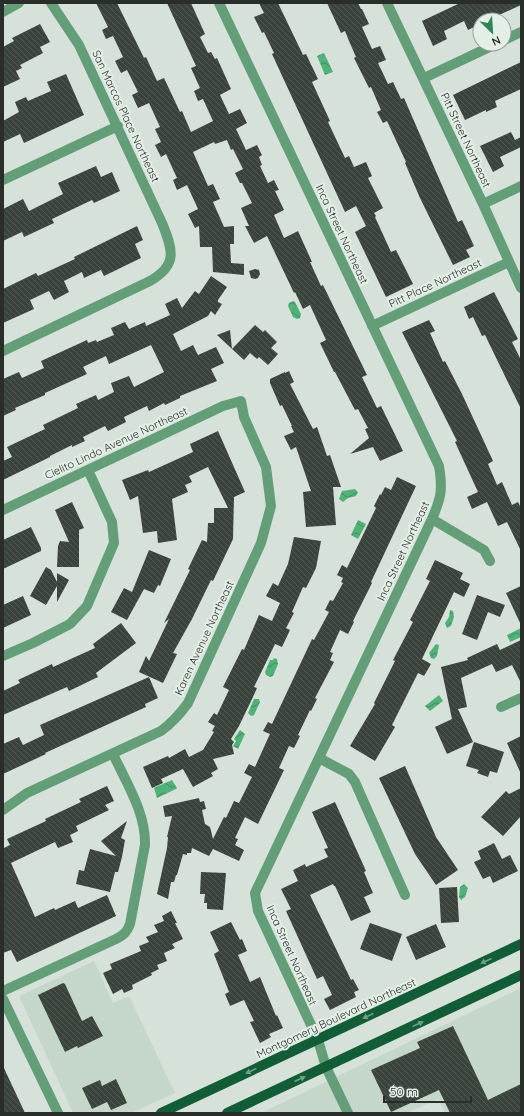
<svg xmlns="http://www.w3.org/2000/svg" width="524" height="1116" font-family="Quicksand,sans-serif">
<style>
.built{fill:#c4d7ca}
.water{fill:url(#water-waves)}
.building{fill:url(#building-back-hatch)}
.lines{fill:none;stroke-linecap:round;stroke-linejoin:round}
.minor{stroke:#639e79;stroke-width:10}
.major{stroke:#125d37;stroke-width:10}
.oneway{fill:#709f86}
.labels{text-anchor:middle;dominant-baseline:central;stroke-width:4;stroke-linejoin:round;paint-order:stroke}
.street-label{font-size:11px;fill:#2a2e2b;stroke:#e3efe6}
</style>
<defs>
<pattern id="water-waves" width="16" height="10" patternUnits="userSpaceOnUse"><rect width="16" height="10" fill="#50b179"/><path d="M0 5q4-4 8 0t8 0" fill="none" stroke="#439063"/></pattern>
<pattern id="building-back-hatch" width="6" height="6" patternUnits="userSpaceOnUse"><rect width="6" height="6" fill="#3a443d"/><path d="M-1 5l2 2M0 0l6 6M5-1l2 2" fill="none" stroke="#4e5750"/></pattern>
</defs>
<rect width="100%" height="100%" fill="#d6e2d9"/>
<path class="built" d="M94,961L113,1003L129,996L175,1093L131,1113H73L19,996Z
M521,988V1113H445L438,1099L407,1113H261Z"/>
<path class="water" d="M324,53L333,72L325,75L317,56Z
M293,301L295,302L301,314L300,318L297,319L293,317L288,306L289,303Z
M355,489L358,492L356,496L348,498L343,502L339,499L342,491Z
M358,520L366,524L358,539L351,535Z
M450,610L453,611L454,617L451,626L447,628L445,623L449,617Z
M521,628V637L510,642L507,635Z
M436,644L439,645L437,656L434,659L431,658L429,653Z
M274,658L277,659L278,664L273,676L270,677L266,675L265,672L270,660H273Z
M439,695L443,701L430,711L425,706Z
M254,699H259L260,702L254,715L251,716L248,713Z
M240,730L245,734L238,749L233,746L236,741L234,739Z
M172,780L177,788L176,789L157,798L154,788Z
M464,884L468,888L465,897L461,900L459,897L460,887Z"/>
<path class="building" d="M96,3H117L144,58L146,57L157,81L164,78L180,112L182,111L191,132L213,121L203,99L198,101L194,91L200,88L191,68L196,66L167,3H191L205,34L200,37L208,53L211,52L215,59L217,58L231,89L220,95L229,114L240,109L247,123L236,129L246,150L257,145L262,155L259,157L262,165L260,166L268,183L274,180L279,190L275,191L284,210L274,215L284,238L298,231L312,262H310L321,286L323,285L367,375L362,377L377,408L381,406L403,451L380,461L373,447L350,454L369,438L365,429L368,428L358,409L355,410L335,372H334L320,343L326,340L310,305L303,309L295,292L294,293L267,236L254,243L245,226H249L241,208L252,203L242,183H240L235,173L243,169L233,149L231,150L227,140L215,144L214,142L193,152L208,186L213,184L220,199L213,202L224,227L234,226V244H230L231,263L244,264V275L213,272L212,247H200L199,226L195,228L188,214L198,209L187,185L177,190L173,180L177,178L166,154L161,157L155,145L161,142L155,129L160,127L149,103L138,108L132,95L138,92L127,70L121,73L115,61L123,57L113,36L106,39L102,30L108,27Z
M259,3H278L303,55L306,54L318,79L312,82L330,121L328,122L345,158L349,156L354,167L366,162L372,176L368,178L383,208L374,213L376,216L375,217L391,252L396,250L413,284L386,297L355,232L366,226L356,206L345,212L278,67L272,54L274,53L264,32L262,33L254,17L264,13Z
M327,3H358L361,9H362L369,24L362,27L372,49L380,46L386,60L378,63L388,84L393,82L401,99L404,98L458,222L462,220L474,246L466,250L470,257L453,265L420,198L405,163L406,162L387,121L383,123L377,112L381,110L371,87L369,88L354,58L356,57L349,41L345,31L341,33Z
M460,3H521V5L488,20H480V24L468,30L464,21L444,31L447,39L433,46L422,21Z
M40,24L50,42L40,47L43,53L20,65L22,68L16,71L20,79L3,87V47L14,41L12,38Z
M521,62V89L495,101L497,107L486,112V110L465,120L453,95Z
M66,74L84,115L24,143L20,134L3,142V121L19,112L15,102L26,97L28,101L51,91L47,82Z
M511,132L515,140L521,137V147L500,157L504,166L493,172L480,146Z
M96,166L101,177L112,172L120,191L94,203L92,200L52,219L54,223L24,237L22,232L3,241V209L23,199L29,211L63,194L58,183Z
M137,226L143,240L135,244L141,258L104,276L101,270L84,278L82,272L64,281L69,292L54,300L49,291L30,300L34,309L3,323V289L36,273L38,276L75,259L74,257Z
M255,269L259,270L260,274L258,278L255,279L251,278L249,271Z
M211,276L227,287L218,300V302L222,304L215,315L211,311L208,316L173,334L181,351L193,345L198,355L216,347L224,363L211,369L217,381L180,396V398L165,405L164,403L149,411L147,406L124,417L126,422L108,431L105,426L83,437L85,441L72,447V445L50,456V457L3,480V461L12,457L7,447L45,429L43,425L78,408L76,404L96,395L98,400L114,392L111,383L129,376L134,387L164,372L151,345L109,364L106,356L83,367L87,374L45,393V395L15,408L16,410L3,416V379L19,372L22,378L44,368L41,361L87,340L88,343L96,340L97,342L114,335L111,328L125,322L129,329L145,322L146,326L170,315L165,304L177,298L182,308L195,291L199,294Z
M494,292L518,339L512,342L521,360V409L485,335L482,336L473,317L469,319L464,307Z
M429,320L435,331L430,333L443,362L445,361L462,394L493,461L488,464L497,485L502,482L512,505L518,502L521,508V551L507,522L498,526L487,502L472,509L467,497L478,492L455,442L457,441L402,332Z
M255,325L263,332L265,330L277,342L271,348L278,354L268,365L259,357L257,359L250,353L244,360L217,335L230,330L232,349Z
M289,371L294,382L290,384L313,429L317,427L327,456L330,455L341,487H333L336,525L306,527L303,492L311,491L296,447L291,450L284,436L294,432L291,426H292L282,405L280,406L270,383V379L285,372V373Z
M218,431L245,492L234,497L233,539L213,581L211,580L192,619L173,653L177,654L163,683L139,672L146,656L149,661L169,619L164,623L190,570L188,569L202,540L207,542L208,523H214V508H228L208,467L189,476L192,482L185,485L188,492L172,499L177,540L158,543L157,531L143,533L138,496L130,500L122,480L148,470L149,472L193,452L190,444Z
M397,477L416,486L371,582L372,583L353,621L354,622L348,634L340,630L330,652L333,653L330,660L334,662L315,698L317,699L311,711L310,710L298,735L300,736L294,748L289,746L279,768L284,770L258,824L245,817L235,838L238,839L235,845L244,850L239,861L213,849L209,856L192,848L191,853H187V855L183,854L177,875H176L174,882H171L168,899L157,894L167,848L168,837H167L172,816L165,817L163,806L199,798L200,802L204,801L206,809L202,810L205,824L210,827L213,839L224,817L226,818L234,801L239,803L252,777L244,773L249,764L255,767L269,736L270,734L263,731L268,722L272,724L312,639L314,640L329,612L325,610L330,600L333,601L343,583L341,582L343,578L337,575L342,565L347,568L376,508L374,506L380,494L381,495L385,487L391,490Z
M72,502L84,528L79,530V567H57L58,546L60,541L69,542L55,510Z
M31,527L41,548V551L3,569V540Z
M294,537L321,541L316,568L306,588L303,587L292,612L294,613L286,628L290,630L282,647L275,644L254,687L257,688L253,697L239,726L231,739L234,742L232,745L234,754L213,759L218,769L211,773L213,776L193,787L183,769L161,779L163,783L152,788L143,767L168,756L169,758L185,749L189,757L203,750L214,732L212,731L215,726L208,722L214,713L217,715L229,690L223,687L242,649L244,650L259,615L272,621L280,603L266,596L273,583L278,586L288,564Z
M149,550L171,559L160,586L158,585L154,593L144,589L127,620L111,612L124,588L132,592Z
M435,560L463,573L460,579L470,584L464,597L454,592L422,659L431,664L424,676L418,673L392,725L395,727L375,761L350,746L375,704L374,703L395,661L393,660L413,622L410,620L430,581L426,579Z
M46,567L51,570L57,582V573L69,580L57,602V586L46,605L30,596Z
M521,586V625L506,593Z
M477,595L505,605L500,617L488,612L477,640L462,634Z
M23,596L31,615L3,628V605Z
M121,623L136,643L96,673L98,677L69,691L67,687L3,715V691L20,683L18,680L52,664L53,667L95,648L93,644Z
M521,640V683L512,665L496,672L492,664L461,678L467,707L458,709L473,742L447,754L435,727L452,719L441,667L468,660L467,658L497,644L500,650Z
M149,677L158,698L145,704L146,707L45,753L46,754L3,774V744L19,737L23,745L44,735L40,725Z
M521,736V774L507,743Z
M474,742L504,752L497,773L490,771L488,777L477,773L479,770L466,766Z
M405,766L436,837L458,870L436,885L415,854L379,778Z
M107,786L114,801L105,805L109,810L76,826L78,831L70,835L73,842L58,848L55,842L11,863L35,917L54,908L55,910L75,901L78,908L107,895L116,916L17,962L11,950L3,953V846L4,848L10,845L7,839L46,821L45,819L81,802L79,799Z
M521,788V816L503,836L481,817L506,791L509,794Z
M335,802L366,871L364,872L373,893L364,897L371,912L351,921L335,886H334L333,884L310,895L351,980L353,979L359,990L354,992L356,997L330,1010L324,999L332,995L323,976L317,979L286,911L291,909L281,889L298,881L293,870L305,864L306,867L328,857L324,849L328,848L312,812Z
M127,821L121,838L125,840L122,857L118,872H115L110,892L76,884L79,870L84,871L90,849L116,856L101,841Z
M494,843L502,859L510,855L518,871L493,883L490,876L483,879L474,862L481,859L478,851Z
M201,872L226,873L223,910L207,909V903H204L205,894H200Z
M457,887L459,922L441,923L439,888Z
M171,911L177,923H175L183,939L172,944L175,948L164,953L167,961L157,965L159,969L151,973L152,975L132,985L133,989L124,993L122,989L113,994L103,973L112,969L110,964L141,951L139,946L149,942L146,937L158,932L154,925L164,921L162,916Z
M231,922L240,940L242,939L247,951L238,955L250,982L260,977L276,1016L277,1015L283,1028L269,1034L271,1037L260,1043L250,1022L254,1021L244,1000L230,1006L225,994L229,992L214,954L219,951L210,932Z
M370,923L402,934L392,961L360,949Z
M436,924L446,947L416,960L406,937Z
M63,983L65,984L82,1021L92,1016L103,1036L78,1048L77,1046L65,1052L38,995Z
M453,1026L488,1100L521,1084V1113H450L439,1090L391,1112L371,1070L420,1048L417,1042Z
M3,1066L25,1113H3Z
M116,1079L127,1103L111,1110L107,1102L92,1109L82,1088L100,1080L102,1086Z"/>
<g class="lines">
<path class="minor" d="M219,3L439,466C443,490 441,498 432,519L255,893L258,911L318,1040L326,1067L348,1113
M387,3L483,204L521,288
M3,12L19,3
M504,40L521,32
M424,78L496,44
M3,180L118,126
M483,204L521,186
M372,326L509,262
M3,351L150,281C178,265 173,250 162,223L79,45L51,3
M3,510L223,406L241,401L244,417L266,467L271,506L261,543L188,703C180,714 172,723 161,731L27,793L3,810
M432,519L484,550L490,561
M3,656L33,643L70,624L87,606L114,543L112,522L88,470
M501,707L521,698
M319,758L349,774L355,782L405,895
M3,991L116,939C124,935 127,932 130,924L145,845C146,813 126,782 113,754
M3,999L58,1113"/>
<path class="major" d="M161,1113L521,944
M227,1113L521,975"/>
</g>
<defs><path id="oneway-solid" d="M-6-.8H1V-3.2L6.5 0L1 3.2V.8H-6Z"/></defs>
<g class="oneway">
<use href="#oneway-solid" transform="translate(486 961) rotate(155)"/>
<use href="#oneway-solid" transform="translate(368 1016) rotate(155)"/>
<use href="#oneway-solid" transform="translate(418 1024) rotate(-25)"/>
<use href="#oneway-solid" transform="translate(251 1071) rotate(155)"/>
<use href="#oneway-solid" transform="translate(300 1079) rotate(-25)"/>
</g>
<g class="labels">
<g class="street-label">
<text transform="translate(126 116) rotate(65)">San Marcos Place Northeast</text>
<text transform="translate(466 140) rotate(65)">Pitt Street Northeast</text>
<text transform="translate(342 234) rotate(65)">Inca Street Northeast</text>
<text transform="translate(435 283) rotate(-25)">Pitt Place Northeast</text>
<text transform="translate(116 443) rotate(-25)">Cielito Lindo Avenue Northeast</text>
<text transform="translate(403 551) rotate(-65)">Inca Street Northeast</text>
<text transform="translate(204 638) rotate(-65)">Karen Avenue Northeast</text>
<text transform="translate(292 955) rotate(66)">Inca Street Northeast</text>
<text transform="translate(336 1018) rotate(-25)">Montgomery Boulevard Northeast</text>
</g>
</g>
<rect width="524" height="1116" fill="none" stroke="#2a2e2b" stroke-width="8"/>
<g transform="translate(492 32) rotate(155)"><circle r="19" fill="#e3efe6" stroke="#99a29b"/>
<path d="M0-3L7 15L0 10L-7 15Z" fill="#308355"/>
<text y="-6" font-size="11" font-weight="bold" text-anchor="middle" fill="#2a2e2b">N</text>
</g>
<path d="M384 1096v6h87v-6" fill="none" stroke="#2a2e2b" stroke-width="2"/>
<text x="390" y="1096" font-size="12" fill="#2a2e2b" stroke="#e3efe6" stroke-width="3" paint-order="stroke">50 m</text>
</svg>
